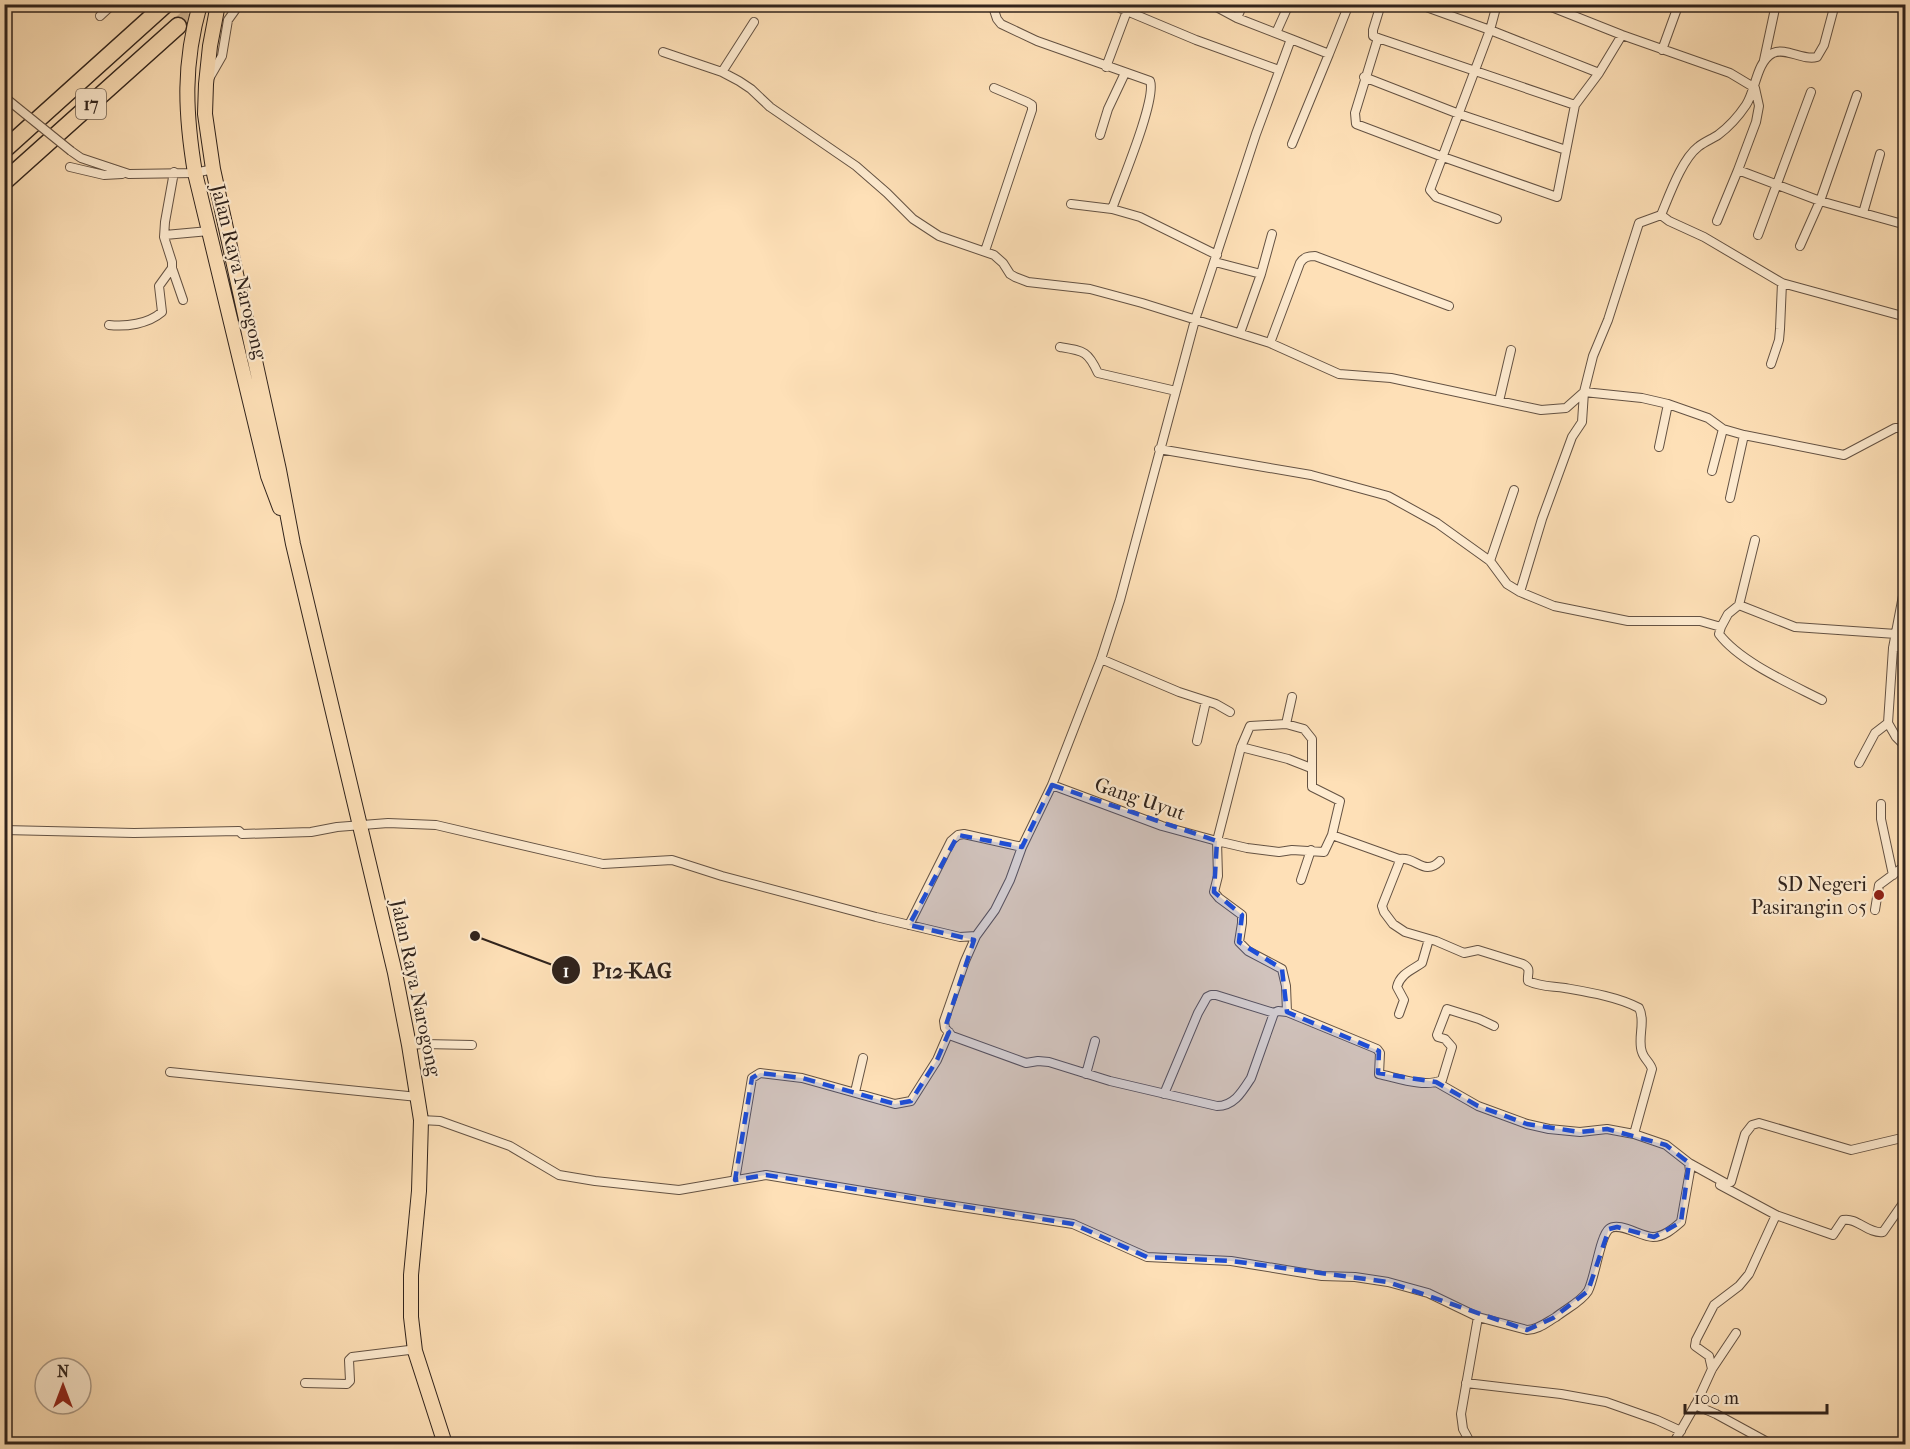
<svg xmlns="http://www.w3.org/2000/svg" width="1910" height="1449" font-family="'IM FELL French Canon',serif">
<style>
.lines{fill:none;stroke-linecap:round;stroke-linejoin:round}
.highway-tunnel{stroke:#d5ba98;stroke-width:16;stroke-dasharray:16 8;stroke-linecap:butt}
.street-casing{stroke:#645243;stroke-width:10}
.primary-casing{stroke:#30231c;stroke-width:16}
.highway-casing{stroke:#30231c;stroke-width:19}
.street{stroke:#feebd0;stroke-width:8}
.primary{stroke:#fee0b7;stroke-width:14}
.highway{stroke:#fee0b7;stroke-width:16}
.street-bridge-casing{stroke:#645243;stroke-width:10;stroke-linecap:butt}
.street-bridge{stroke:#feebd0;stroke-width:8}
.marked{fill:#1d4ed8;fill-opacity:0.2;stroke:#1d4ed8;stroke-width:4.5;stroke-dasharray:12 8;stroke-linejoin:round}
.poi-dot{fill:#8f2418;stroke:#feebd0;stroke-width:2}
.labels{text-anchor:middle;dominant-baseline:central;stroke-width:4.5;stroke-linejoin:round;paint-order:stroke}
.shield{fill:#feebd0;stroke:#6e5f52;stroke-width:1.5}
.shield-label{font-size:18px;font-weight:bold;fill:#30231c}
.street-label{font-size:20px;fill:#30231c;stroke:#feebd0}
.poi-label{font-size:20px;fill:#30231c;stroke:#feebd0;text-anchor:end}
.leader{fill:none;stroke:#30231c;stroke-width:2}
.callout-dot{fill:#30231c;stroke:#feebd0;stroke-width:2}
.mark-label{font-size:18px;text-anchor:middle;font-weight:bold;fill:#fff}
.callout-label{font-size:21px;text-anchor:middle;font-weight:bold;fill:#30231c;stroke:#feebd0;stroke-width:4.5;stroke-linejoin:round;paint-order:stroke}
</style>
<rect width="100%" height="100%" fill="#fee0b7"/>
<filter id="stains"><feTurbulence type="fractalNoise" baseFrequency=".00333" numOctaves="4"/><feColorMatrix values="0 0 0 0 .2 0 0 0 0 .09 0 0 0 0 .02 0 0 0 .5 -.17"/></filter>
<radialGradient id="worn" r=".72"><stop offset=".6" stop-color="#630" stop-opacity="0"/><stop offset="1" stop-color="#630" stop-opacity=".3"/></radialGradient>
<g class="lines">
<path class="highway-tunnel" d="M178,26L202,4"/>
<defs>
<path id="street" d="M992,4L997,19L1001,24L1037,41L1150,81C1157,99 1120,186 1112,209
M1110,4L1196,40L1279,70
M1381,4L1373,30V36L1378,38L1355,113L1356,124L1443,157L1557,197L1575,105L1599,73L1622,35
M1418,4L1490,30L1497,4
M1544,4L1622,35L1730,73L1755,88L1759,106L1756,122L1738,170L1820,201L1906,225
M100,16L113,4
M1237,18L1243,4
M1276,33L1289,4
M1378,38L1575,105
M1291,39L1329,54L1349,4
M1662,50L1678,6L1673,4
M663,52L722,72L739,81L751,89L770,107L856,166L887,193L913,219L939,236L994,255L1003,263L1010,274L1015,277L1028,282L1090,289L1142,303L1270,343L1339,374L1391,378L1541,410L1566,408L1584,392L1593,356L1608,320L1639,223L1661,215C1669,196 1682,159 1698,147C1704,142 1712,139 1718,135C1730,126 1738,117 1746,105C1756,90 1756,62 1773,53C1786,47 1803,61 1817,57L1824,45L1835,4
M1764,60L1776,4
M1106,67L1127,11
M722,72L754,22
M210,77L222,56L228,20L238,6
M1364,77L1459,114L1566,150
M1100,135L1108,109L1125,73
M1292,144L1329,54
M71,151L81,158L129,174L195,173L213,169
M70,167L104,175L122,174
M1071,204L1112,209L1140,217L1217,255
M1863,213L1880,154
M1661,215L1669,221L1704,237L1782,283L1906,317
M1497,219L1436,197L1430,190L1490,30L1599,73
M1717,221L1738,170
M165,235L209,231
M1758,235L1811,92
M1800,246L1820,201L1857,95
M985,251L1032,110V105L1027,102L994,88
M1215,262L1261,274L1272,234
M172,268L183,300
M109,325C126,327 148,324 162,312L159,286L172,268V262L164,237L165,222L174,172
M1240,333L1261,274
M1270,343L1300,263C1304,257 1308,256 1315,256L1449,306
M1060,347C1084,351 1088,351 1098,373L1176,391
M1771,364L1779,340L1780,329L1782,283
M1499,401L1511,350
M1659,447L1668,404
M1159,449L1311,475L1388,496L1437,523L1490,561L1507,584L1520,592L1554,606L1628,621H1700L1721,627L1728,614L1739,605L1795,627L1896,634
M1712,471L1723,429
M1730,498L1744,435
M1490,561L1514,490
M1906,580L1893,648L1888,723L1896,737L1906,747
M1520,592L1542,519L1572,437L1582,422L1584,392L1642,398L1668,404L1708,418L1723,429L1744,435L1844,455L1895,428H1906
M1739,605L1755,540
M1721,627L1719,634C1740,662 1791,684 1822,700
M1893,648L1906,646
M1101,659L1179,692L1216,704L1230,712
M1197,741L1206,701
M1241,747L1250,726L1286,724
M1859,763L1875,733L1888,723
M1052,785L1162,826L1217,841L1247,848L1279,852L1292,850L1324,852L1332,835L1340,801L1312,787V739L1304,729L1286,724L1292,697
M1881,804V819L1893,875
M4,830L134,833L239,831L242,834L311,832L337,827L388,823L436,825L603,864L672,860L722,876L876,917L960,937L976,936L995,910L1010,880L1022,847L1052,785L1101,659L1120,600L1195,320L1256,134L1291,39L1237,18L1211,4
M1332,835L1399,859V863L1382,906L1384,912L1393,924L1405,932L1436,941L1464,953L1478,950L1523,964C1532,969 1527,973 1528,981C1541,987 1552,986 1565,988C1588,992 1619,997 1639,1008C1646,1021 1637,1039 1642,1052C1644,1059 1650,1062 1652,1069L1634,1134
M1399,859C1416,856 1424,877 1440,861
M1301,880L1311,850
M1875,910L1879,885L1906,865
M909,925L951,841L958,835L964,834L1022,847
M976,936L965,961L944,1021L945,1028L952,1036L1026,1063L1038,1061L1049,1062L1110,1081L1217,1106C1234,1106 1242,1092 1251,1078L1274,1013L1278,1011L1287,1012L1377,1049L1380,1053L1379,1074C1398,1078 1424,1088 1442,1080L1452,1047L1445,1039L1438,1037L1437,1035L1447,1009L1479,1019L1494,1026
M1906,989V992
M1287,1012L1286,986L1282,969L1248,951L1239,942L1242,923V915L1219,898L1214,892L1218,876L1217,841L1241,747L1288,759L1311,768
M1399,1014L1404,1000L1397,987C1400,974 1412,970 1422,963L1429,939
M409,1045L424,1044L472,1045
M170,1072L418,1097
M1086,1074L1095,1041
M1436,1082L1478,1106L1527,1124L1549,1129L1580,1132L1607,1129L1634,1134L1666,1145L1689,1163L1727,1184L1731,1182L1745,1134L1752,1125L1759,1123L1851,1150L1906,1137
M855,1092L863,1058
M1164,1094L1198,1013L1207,997L1211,995H1216L1274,1013
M421,1120L440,1121L510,1146L559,1175L595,1181L679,1190L766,1175L929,1202L1073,1224L1147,1257L1231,1261L1322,1276L1355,1277L1388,1282L1428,1293L1478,1317L1527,1330C1538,1330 1547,1322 1556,1317C1566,1309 1581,1302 1588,1291C1595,1278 1600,1236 1609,1229C1619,1221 1641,1237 1653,1237C1664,1237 1674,1228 1681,1222L1690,1171L1689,1163
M735,1180L752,1078L760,1073L802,1078L895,1104L911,1101L937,1060L949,1032
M1720,1185L1776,1215L1833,1235L1843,1220C1857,1217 1868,1234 1883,1232L1906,1199
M1712,1369L1709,1356L1695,1346L1696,1340L1714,1305L1739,1286L1749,1274L1776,1215
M305,1383L347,1384L350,1381L349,1360L352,1357L409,1350L415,1351
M1466,1383L1561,1394L1606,1402L1657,1420L1681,1431
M1695,1405L1716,1414L1771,1444
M1471,1444L1463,1429L1461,1414L1478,1317
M1673,1444L1697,1402L1712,1369L1736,1333"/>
<path id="primary" d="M200,4C183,64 185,112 195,173L268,476L280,508
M218,4L210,46L206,84L205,114L213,169L279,470L293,544L395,973L409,1045L421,1120L419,1191L411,1275V1317L415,1351L445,1444"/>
<path id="highway" d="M4,150L166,4
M4,182L178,26"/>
</defs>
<use href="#street" class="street-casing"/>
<use href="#primary" class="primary-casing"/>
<use href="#highway" class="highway-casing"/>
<use href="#street" class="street"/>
<use href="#primary" class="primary"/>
<use href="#highway" class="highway"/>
<defs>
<path id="street-bridge" d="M8,100L71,151"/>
</defs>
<use href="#street-bridge" class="street-bridge-casing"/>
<use href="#street-bridge" class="street-bridge"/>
</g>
<path class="marked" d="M1052,785L1217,841L1214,892L1242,915L1239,942L1282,969L1287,1012L1379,1051L1378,1073L1436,1082L1478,1106L1527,1124L1580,1132L1607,1129L1666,1145L1689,1163L1681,1222L1654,1237L1617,1227L1609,1229L1588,1291L1553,1318L1527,1330L1388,1282L1231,1261L1147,1257L1073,1224L766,1175L735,1180L752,1078L760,1073L802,1078L895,1104L911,1101L937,1060L949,1032L945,1028L974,940L909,925L958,835L1022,847Z"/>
<circle class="poi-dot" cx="1879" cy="895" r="6"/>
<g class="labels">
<rect class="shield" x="76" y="89" width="30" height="30" rx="4.5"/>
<g class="shield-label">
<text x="91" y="104">17</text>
</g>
<g class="street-label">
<text transform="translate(239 272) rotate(76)">Jalan Raya Narogong</text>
<text transform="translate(1140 799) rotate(19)">Gang Uyut</text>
<text transform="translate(416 988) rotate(78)">Jalan Raya Narogong</text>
</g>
<g class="poi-label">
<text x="1867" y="884">SD Negeri<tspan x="1867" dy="23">Pasirangin 05</tspan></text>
</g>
</g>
<path class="leader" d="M475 936L566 970"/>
<g class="callout-dot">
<circle cx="475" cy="936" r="6"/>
<circle cx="566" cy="970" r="15"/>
</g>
<g class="mark-label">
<text x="566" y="977">1</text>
</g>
<g class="callout-label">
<text x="632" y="978">P12-KAG</text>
</g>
<rect width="1910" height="1449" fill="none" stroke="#fee0b7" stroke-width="24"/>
<rect x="6" y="6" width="1898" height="1437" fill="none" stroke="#30231c" stroke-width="3"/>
<rect x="12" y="12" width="1886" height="1425" fill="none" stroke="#30231c" stroke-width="1.5"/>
<g transform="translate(63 1386)"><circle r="28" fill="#feebd0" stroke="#ac9b88" stroke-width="1.5"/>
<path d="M0-4.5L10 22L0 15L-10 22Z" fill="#8f2418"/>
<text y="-9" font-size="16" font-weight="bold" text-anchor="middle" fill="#30231c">N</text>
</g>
<path d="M1685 1404v9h142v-9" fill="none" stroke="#30231c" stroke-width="3"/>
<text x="1694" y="1404" font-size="18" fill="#30231c" stroke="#feebd0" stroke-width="4.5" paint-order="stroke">100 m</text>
<rect width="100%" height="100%" filter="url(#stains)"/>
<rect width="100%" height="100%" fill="url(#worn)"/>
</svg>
